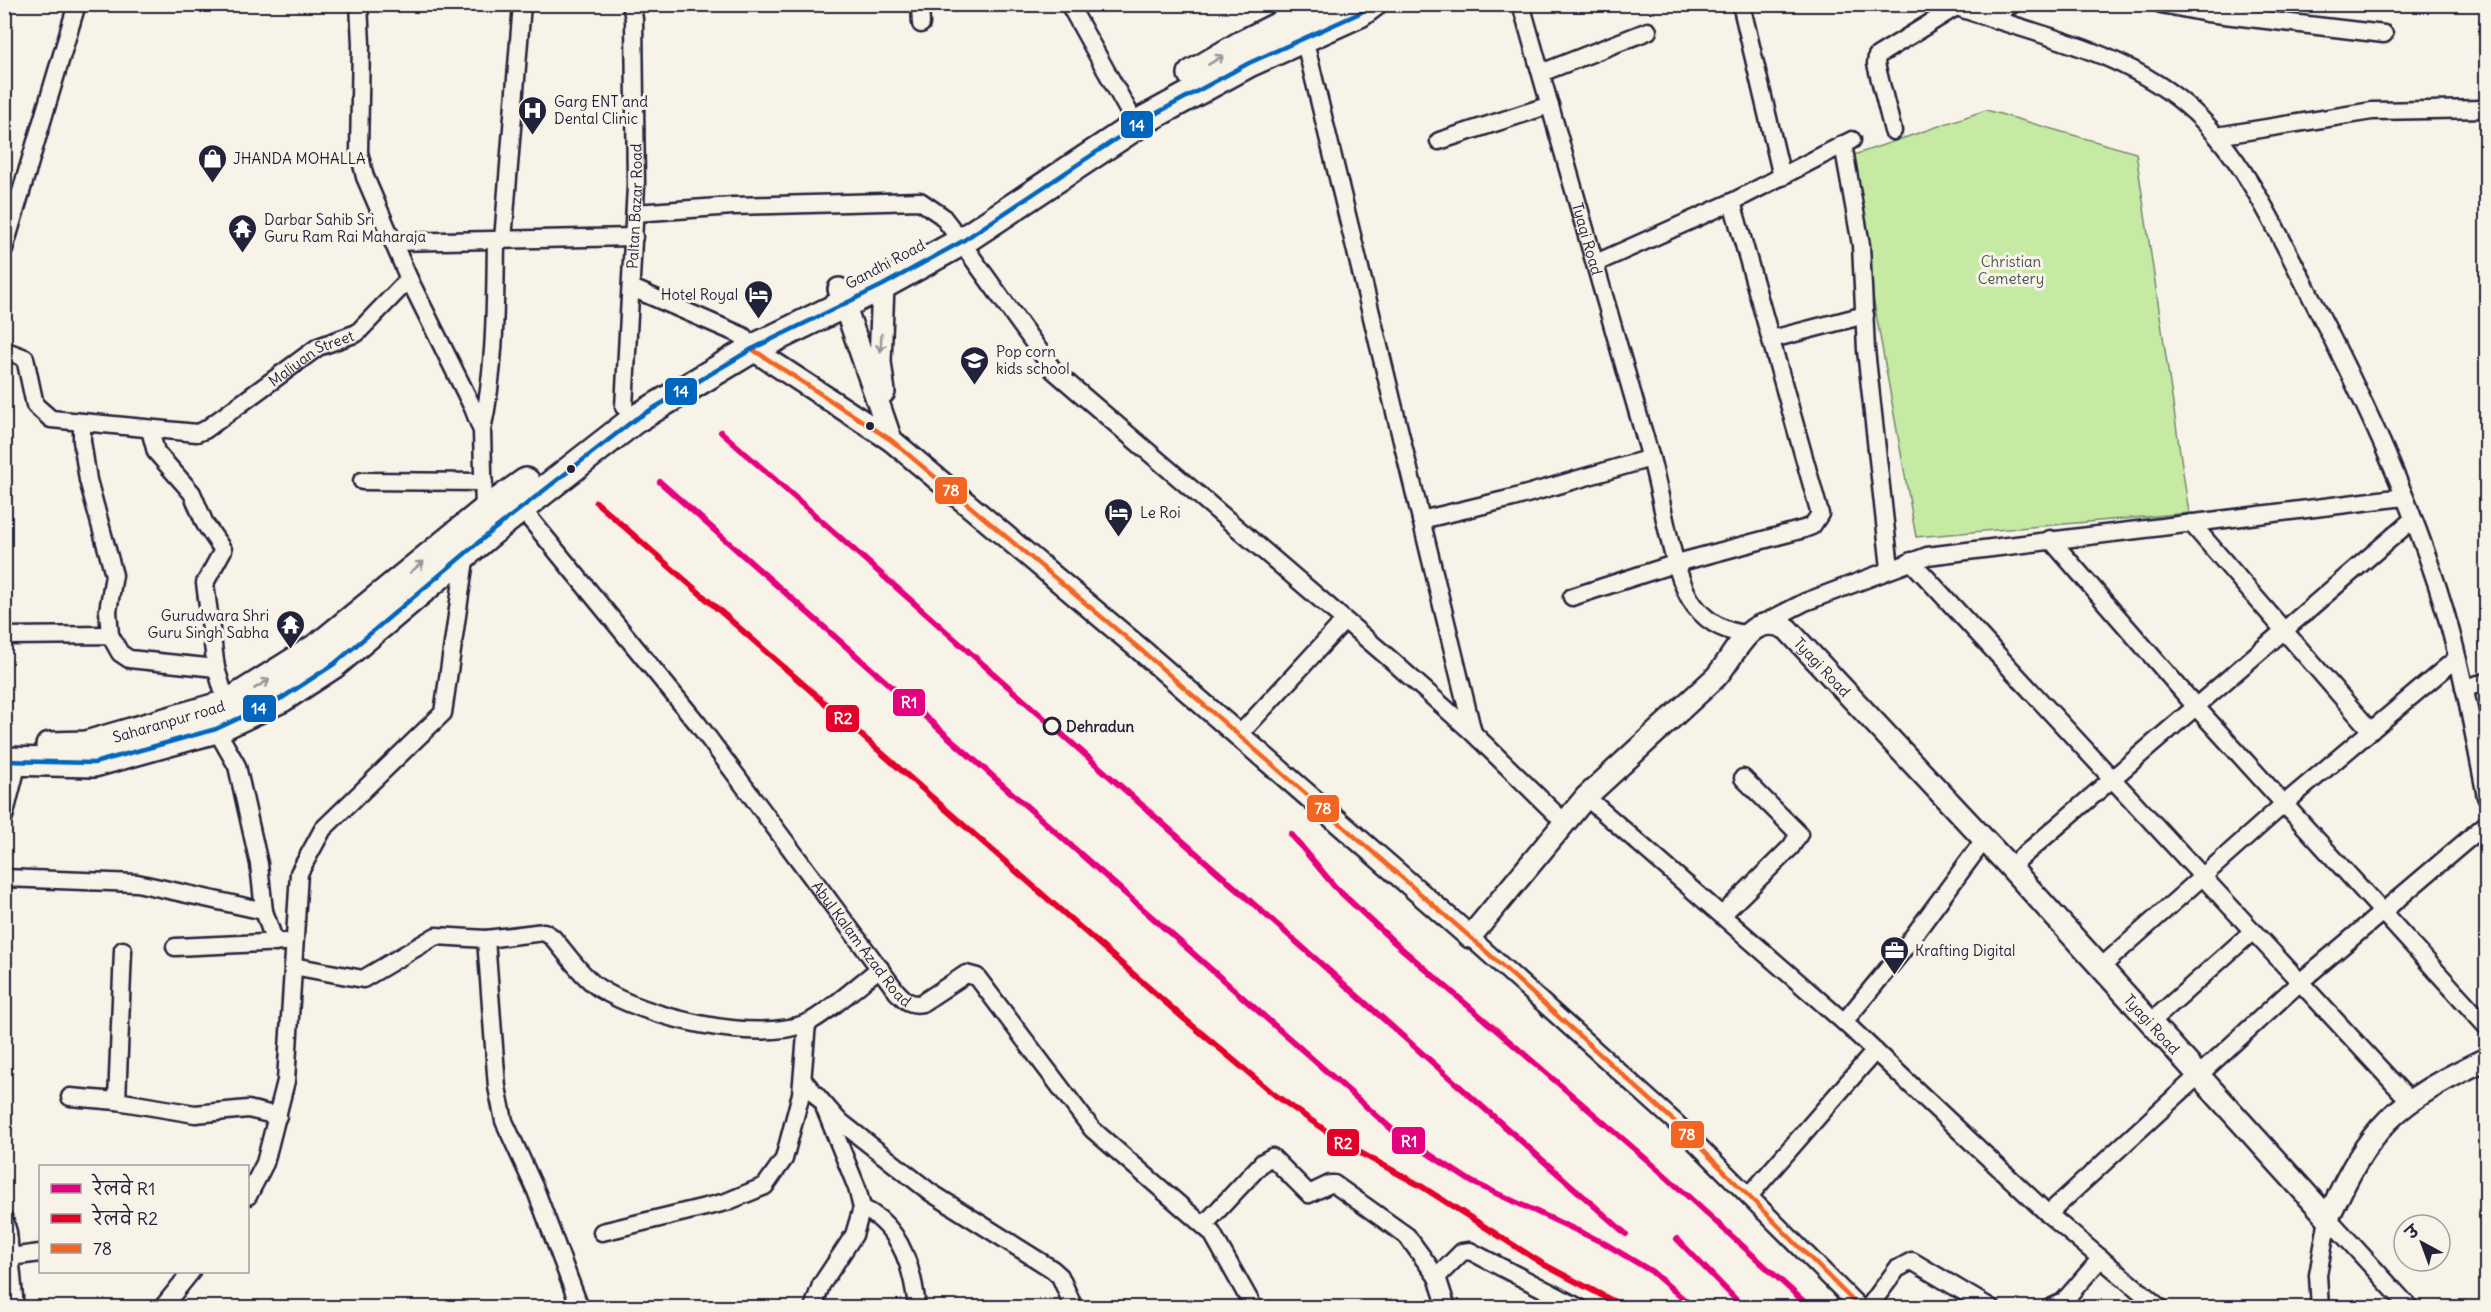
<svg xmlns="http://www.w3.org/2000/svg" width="2491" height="1312" font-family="Delius,'Playpen Sans Deva',sans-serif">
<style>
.green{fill:#c6eaa3;stroke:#74866f;stroke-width:1.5}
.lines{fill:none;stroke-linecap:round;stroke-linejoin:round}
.minor-casing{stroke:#22223b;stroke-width:21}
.tertiary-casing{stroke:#22223b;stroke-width:26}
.primary-casing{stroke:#22223b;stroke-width:32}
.minor{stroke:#f7f3e8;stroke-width:16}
.tertiary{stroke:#f7f3e8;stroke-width:21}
.primary{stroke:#f7f3e8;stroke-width:27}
.bus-1-casing{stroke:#f7f3e8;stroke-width:9}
.bus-2-casing{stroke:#f7f3e8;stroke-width:9}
.bus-1{stroke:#f26522;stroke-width:4.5}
.bus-2{stroke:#0065bd;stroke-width:4.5}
.rail-1-casing{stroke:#f7f3e8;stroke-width:10}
.rail-2-casing{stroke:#f7f3e8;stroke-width:10}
.rail-1{stroke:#e5007d;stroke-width:6}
.rail-2{stroke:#e4002b;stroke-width:6}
.oneway{stroke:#97959a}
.bus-dot{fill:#22223b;stroke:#f7f3e8;stroke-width:2}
.stop-dot{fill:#f7f3e8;stroke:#22223b;stroke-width:3}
.labels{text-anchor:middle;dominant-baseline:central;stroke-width:6;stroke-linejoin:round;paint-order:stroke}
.poi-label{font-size:15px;fill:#22223b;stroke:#f7f3e8;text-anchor:start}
.street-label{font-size:15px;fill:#22223b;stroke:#f7f3e8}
.park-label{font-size:15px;fill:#4b5455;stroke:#f7f3e8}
.stop-label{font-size:15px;font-weight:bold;fill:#22223b;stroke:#f7f3e8;text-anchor:start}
.line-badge{stroke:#f7f3e8;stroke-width:2}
.badge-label{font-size:16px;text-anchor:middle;font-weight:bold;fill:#fff}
</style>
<rect width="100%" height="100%" fill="#f7f3e8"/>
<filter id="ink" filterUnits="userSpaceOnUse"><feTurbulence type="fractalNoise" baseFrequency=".0167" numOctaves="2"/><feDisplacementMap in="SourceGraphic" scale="12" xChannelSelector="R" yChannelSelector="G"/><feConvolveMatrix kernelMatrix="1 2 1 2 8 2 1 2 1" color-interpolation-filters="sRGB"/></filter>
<g filter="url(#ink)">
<path class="green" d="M1986,110L2136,153L2189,513L1916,537L1848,157Z"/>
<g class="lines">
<defs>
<g id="minor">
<path d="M359,4L361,44L359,152L365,177L409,279"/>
<path d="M920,4L921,24"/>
<path d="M1069,4L1129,112"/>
<path id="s1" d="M1521,4C1564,154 1606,305 1650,455C1662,495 1670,564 1690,599C1703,620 1721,631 1745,634"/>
<path d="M1741,4L1782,177"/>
<path d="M1948,4C2031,34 2129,50 2195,113C2244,159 2273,223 2303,281C2358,388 2411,496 2445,611C2463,672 2474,735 2486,797"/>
<path d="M2161,4L2207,13L2384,34"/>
<path d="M1995,20L2006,7L2013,4"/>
<path d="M1304,38L1473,733"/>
<path d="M1541,73L1648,31"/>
<path d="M1893,131L1876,64L1877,56L1956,7"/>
<path d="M2217,136L2372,111L2486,109"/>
<path d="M1439,141L1550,105"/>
<path d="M1843,144L1861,245L1866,350L1890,568"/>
<path d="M635,213L733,206L920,201L942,216L952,229"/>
<path d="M503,240L522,4"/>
<path d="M393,242L634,237"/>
<path d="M961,242L1054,371L1390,659L1473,733L1563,821"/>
<path d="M4,249L77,4"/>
<path d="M1596,263L1732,202L1852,140"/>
<path d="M632,288L743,336"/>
<path d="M1772,339L1865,315"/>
<path id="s2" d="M4,350L25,358L35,405L51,419L197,433L205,430L318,347L357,333L409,279L473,408L482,431L484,512"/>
<path id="s3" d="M624,407L636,186L634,19L631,4"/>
<path d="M82,422V441L88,480L114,575L108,611L110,635"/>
<path d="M150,430L156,452L192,493L205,524L223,550L205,583L216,668"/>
<path d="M482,430C496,367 495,304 496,240"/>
<path d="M362,481L484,482"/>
<path id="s4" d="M522,509L698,724L897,992C905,1000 910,1006 922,1003L966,974L977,977L1092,1129L1212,1233L1254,1308"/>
<path d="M1421,520L1513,498L1651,458"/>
<path d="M2191,523L2371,731"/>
<path d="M2050,539L2197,708L2486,1026"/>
<path d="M1911,561L2409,1100"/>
<path d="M1572,597L1677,563L1804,529L1812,526L1820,514L1732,202"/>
<path d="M1764,623L1805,602L1927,556L2404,497"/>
<path d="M4,636L110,635L120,653L129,659L216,668L227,704"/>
<path d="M2464,688L2486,682"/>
<path d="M216,729L237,766L259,864L264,911"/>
<path d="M1239,735L1344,621"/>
<path d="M1586,797L1844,1022L2048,1214L2160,1308"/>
<path d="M4,817L18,762"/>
<path d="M2010,867L2412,520"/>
<path d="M4,878L137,883L264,911L275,943"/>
<path d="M1722,915L1791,847L1799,834L1743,778"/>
<path d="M1470,937L1675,1122L1860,1308"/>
<path d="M486,939L497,1087L504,1121L536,1191L580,1308"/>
<path d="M175,947L285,942"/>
<path d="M293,966L363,979L436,936L486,939L544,932L552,937C566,952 581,976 599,988C644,1017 756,1044 807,1023C824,1016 863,981 880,968"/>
<path d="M2101,967L2284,804L2457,658"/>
<path d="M1844,1022L1900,954L1984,840"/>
<path d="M2151,1022L2253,931"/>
<path d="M803,1080L837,1119L930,1192L1052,1269L1060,1276L1074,1308"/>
<path d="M70,1097L117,1101L195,1114L248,1109L278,1116"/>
<path d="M117,1101L123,950"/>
<path d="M248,1196L265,1163L286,1081L299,873L323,829L443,713L466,553"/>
<path d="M1749,1196L1875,1051"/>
<path d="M862,1208C900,1225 913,1268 917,1308"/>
<path d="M2048,1214L2300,982L2486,824"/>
<path d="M2328,1218L2410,1308"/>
<path d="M4,1219L8,1232L15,1308"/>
<path d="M1204,1225L1263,1162L1272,1157L1309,1194L1330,1184H1334L1407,1236L1437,1277L1462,1252L1470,1251L1580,1308"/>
<path d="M602,1232L726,1202L765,1186L784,1159L801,1094L807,1023"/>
<path d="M10,1257L40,1253"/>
<path d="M1437,1277L1447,1308"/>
<path d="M162,1308L191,1272"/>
<path d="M813,1308L821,1285L854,1235L862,1208L857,1188L825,1109"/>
<path d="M1868,1308L1897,1269L1912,1261L1991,1308"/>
<path d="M2050,1308L2063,1302L2101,1258"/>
<path d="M2320,1308L2318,1275L2328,1218"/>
</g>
<g id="tertiary">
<path d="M883,285L880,362L884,392"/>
<path d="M839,289L891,440"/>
<path id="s5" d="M752,349L891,440L1141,650L1470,937L1586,797L1716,677C1736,655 1750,609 1787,629L2010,867L2328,1218C2371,1124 2394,1103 2486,1059"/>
</g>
<g id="primary">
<path d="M1192,74L1243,44L1323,4"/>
<path id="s6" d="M50,746L86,745L227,704L321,645L484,512L526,482"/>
<path d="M4,761L94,763L216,729L282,698L334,664L492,531L634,420L752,349L883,285L961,242L1146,119L1249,63L1360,13L1372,4"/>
</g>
</defs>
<use href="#minor" class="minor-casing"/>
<use href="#tertiary" class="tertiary-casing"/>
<use href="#primary" class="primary-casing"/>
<use href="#minor" class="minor"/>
<use href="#tertiary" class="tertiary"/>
<use href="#primary" class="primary"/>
<defs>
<path id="bus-1" d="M752,349L891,440L1141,650L1470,937L1675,1122L1860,1308"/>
<path id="bus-2" d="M4,761L94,763L216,729L282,698L334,664L492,531L634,420L752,349L883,285L961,242L1146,119L1249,63L1360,13L1372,4"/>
</defs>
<use href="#bus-1" class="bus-1-casing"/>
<use href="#bus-2" class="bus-2-casing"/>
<use href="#bus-1" class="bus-1"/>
<use href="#bus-2" class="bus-2"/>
<defs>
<path id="rail-1" d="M721,432L1626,1234
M660,482L1395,1132L1472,1182L1604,1243L1651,1271L1694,1308
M1291,834L1335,887L1394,942L1660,1171L1811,1308
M1677,1239L1744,1308"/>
<path id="rail-2" d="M596,502L1181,1016L1275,1095L1346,1145L1421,1186L1543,1264L1626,1308"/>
</defs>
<use href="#rail-1" class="rail-1-casing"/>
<use href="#rail-2" class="rail-2-casing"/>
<use href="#rail-1" class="rail-1"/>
<use href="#rail-2" class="rail-2"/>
</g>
<defs><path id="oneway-shaft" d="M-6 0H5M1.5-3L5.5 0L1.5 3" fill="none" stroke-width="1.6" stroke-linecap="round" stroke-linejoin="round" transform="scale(1.5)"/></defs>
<g class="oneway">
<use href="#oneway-shaft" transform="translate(1216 60) rotate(-31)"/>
<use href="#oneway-shaft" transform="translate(881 343) rotate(93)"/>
<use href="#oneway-shaft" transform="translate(417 567) rotate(-39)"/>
<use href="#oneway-shaft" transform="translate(262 684) rotate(-31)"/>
</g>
</g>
<defs>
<symbol id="hospital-pin" viewBox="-11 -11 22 30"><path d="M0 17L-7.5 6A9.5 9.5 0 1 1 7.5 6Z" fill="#22223b" stroke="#f7f3e8"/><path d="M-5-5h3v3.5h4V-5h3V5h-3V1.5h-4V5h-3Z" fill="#fff"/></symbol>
<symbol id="shop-pin" viewBox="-11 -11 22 30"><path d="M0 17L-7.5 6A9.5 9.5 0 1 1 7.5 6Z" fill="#22223b" stroke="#f7f3e8"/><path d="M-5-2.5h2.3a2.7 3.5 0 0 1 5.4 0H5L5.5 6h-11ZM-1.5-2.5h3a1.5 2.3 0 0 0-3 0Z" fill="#fff"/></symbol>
<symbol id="temple-pin" viewBox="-11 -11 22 30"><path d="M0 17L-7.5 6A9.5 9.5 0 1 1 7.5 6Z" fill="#22223b" stroke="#f7f3e8"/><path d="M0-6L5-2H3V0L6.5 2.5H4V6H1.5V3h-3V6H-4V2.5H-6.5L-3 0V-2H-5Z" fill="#fff"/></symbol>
<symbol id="hotel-pin" viewBox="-11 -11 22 30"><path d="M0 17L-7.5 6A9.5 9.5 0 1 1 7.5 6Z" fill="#22223b" stroke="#f7f3e8"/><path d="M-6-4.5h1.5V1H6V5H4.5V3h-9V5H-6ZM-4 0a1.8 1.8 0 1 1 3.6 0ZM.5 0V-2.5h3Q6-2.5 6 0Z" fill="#fff"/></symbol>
<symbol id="school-pin" viewBox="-11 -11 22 30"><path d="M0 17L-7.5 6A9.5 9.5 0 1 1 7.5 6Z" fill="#22223b" stroke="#f7f3e8"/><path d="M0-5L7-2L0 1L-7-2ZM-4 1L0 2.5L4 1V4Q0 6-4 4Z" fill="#fff"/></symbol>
<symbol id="office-pin" viewBox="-11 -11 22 30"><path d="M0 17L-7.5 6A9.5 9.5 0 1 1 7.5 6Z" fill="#22223b" stroke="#f7f3e8"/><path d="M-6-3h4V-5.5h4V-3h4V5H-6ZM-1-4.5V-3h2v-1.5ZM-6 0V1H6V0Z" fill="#fff"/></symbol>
</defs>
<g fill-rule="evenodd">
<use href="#hospital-pin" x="516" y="94" width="33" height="45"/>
<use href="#shop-pin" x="196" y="142" width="33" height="45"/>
<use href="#temple-pin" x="226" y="212" width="33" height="45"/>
<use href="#hotel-pin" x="742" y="278" width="33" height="45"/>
<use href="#school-pin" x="958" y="344" width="33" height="45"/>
<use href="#hotel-pin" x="1102" y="496" width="33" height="45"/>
<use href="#temple-pin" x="274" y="608" width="33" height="45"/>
<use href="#office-pin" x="1878" y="934" width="33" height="45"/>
</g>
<g class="bus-dot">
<circle cx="870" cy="426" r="5"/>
<circle cx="571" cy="469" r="5"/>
</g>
<circle class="stop-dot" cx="1052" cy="726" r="8"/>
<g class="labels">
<g class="poi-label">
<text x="554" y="101">Garg ENT and<tspan x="554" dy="17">Dental Clinic</tspan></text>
<text x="233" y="158">JHANDA MOHALLA</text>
<text x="264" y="219">Darbar Sahib Sri<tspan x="264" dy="17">Guru Ram Rai Maharaja</tspan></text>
<text x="738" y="294" text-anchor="end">Hotel Royal</text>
<text x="996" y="351">Pop corn<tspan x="996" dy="17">kids school</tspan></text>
<text x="1140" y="512">Le Roi</text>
<text x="269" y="615" text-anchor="end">Gurudwara Shri<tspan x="269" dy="17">Guru Singh Sabha</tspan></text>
<text x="1915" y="950">Krafting Digital</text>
</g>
<g class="street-label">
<text stroke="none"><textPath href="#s3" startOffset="201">Paltan Bazar Road</textPath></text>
<text stroke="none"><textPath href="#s1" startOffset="244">Tyagi Road</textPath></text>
<text transform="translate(885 264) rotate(-28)">Gandhi Road</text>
<text stroke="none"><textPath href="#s2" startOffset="376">Maliyan Street</textPath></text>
<text stroke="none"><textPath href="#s5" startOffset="1436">Tyagi Road</textPath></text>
<text stroke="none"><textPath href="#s6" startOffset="122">Saharanpur road</textPath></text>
<text stroke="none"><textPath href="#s4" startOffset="552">Abul Kalam Azad Road</textPath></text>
<text stroke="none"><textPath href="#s5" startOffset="1922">Tyagi Road</textPath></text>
</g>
<g class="park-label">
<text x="2011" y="261">Christian<tspan x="2011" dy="17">Cemetery</tspan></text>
</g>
<g class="stop-label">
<text x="1066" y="726">Dehradun</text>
</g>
</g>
<g class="line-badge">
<rect x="1120" y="110" width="34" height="29" rx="6" fill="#0065bd"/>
<rect x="664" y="377" width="34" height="29" rx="6" fill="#0065bd"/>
<rect x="934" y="476" width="34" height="29" rx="6" fill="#f26522"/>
<rect x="892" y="688" width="34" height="29" rx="6" fill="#e5007d"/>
<rect x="242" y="694" width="35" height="29" rx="6" fill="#0065bd"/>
<rect x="825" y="704" width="35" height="29" rx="6" fill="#e4002b"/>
<rect x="1306" y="794" width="34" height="29" rx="6" fill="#f26522"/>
<rect x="1670" y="1120" width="35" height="29" rx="6" fill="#f26522"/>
<rect x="1391" y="1126" width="35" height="29" rx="6" fill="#e5007d"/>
<rect x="1326" y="1128" width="34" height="29" rx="6" fill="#e4002b"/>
</g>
<g class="badge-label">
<text x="1137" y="131">14</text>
<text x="681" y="397">14</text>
<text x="951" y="496">78</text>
<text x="909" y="708">R1</text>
<text x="259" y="714">14</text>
<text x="843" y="724">R2</text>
<text x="1323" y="814">78</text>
<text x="1687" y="1140">78</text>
<text x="1409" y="1147">R1</text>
<text x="1343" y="1149">R2</text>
</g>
<rect width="2491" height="1312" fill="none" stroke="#f7f3e8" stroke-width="24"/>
<rect x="12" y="12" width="2467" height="1288" fill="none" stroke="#22223b" stroke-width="2" filter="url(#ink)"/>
<rect x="39" y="1165" width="210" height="108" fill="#f7f3e8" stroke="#a29fa3" stroke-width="1.5"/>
<rect x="51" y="1184" width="30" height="9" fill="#e5007d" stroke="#a29fa3" stroke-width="1.5"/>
<text x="93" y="1195" font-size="18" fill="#22223b">रेलवे R1</text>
<rect x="51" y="1214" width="30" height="9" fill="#e4002b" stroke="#a29fa3" stroke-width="1.5"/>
<text x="93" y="1225" font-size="18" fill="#22223b">रेलवे R2</text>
<rect x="51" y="1244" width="30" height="9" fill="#f26522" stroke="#a29fa3" stroke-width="1.5"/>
<text x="93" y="1255" font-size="18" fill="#22223b">78</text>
<g transform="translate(2422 1243) rotate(319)"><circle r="28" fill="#f7f3e8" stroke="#a29fa3" stroke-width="1.5"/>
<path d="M0-4.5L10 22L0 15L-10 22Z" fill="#22223b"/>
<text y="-9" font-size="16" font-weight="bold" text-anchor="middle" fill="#22223b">उ</text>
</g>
</svg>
